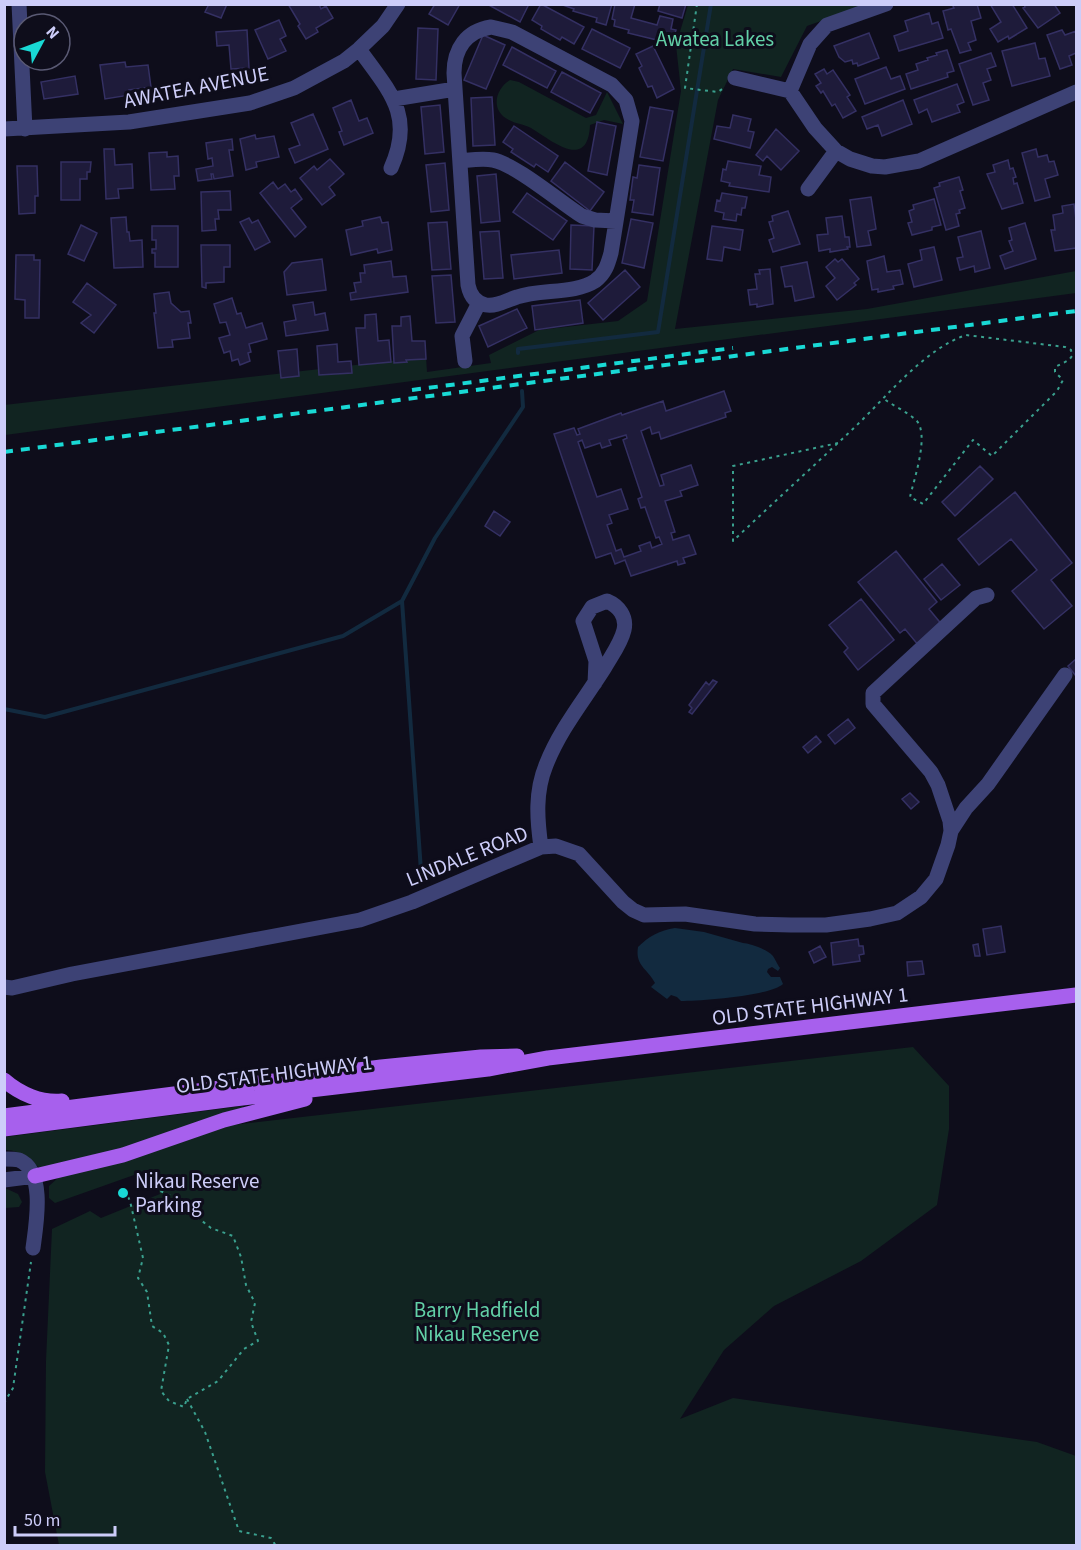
<svg xmlns="http://www.w3.org/2000/svg" width="1081" height="1550" font-family="'Source Sans 3',sans-serif">
<style>
.green{fill:#112421}
.water{fill:#122a3f}
.lines{fill:none;stroke-linecap:round;stroke-linejoin:round}
.stream{stroke:#122a3f;stroke-width:4}
.building{fill:#1e1b3a;stroke:#343063;stroke-width:1.5;fill-rule:evenodd}
.path{stroke:#3aa08e;stroke-width:2;stroke-dasharray:3 4.5;stroke-linecap:butt}
.minor{stroke:#3d4275;stroke-width:15}
.major{stroke:#a760ed;stroke-width:15}
.rail{stroke:#19d9d5;stroke-width:4;stroke-dasharray:9 8;stroke-linecap:butt}
.poi-dot{fill:#19d9d5;stroke:#0e0d1b;stroke-width:2}
.labels{text-anchor:middle;dominant-baseline:central;stroke-width:6;stroke-linejoin:round;paint-order:stroke}
.park-label{font-size:21px;fill:#62d0a7;stroke:#0e0d1b}
.street-label{font-size:21px;fill:#cdcdf9;stroke:#0e0d1b}
.poi-label{font-size:21px;fill:#cdcdf9;stroke:#0e0d1b;text-anchor:start}
</style>
<rect width="100%" height="100%" fill="#0e0d1b"/>
<path class="green" d="M688,5H866L807,26L781,77L733,69L718,100L675,329L867,309L1076,271V293L5,435L4,405L426,357L427,372L491,363L489,355L539,330L618,321L647,301L681,91L676,45Z
M510,80L519,82L586,118L596,115L607,92L623,124L604,120L590,125C588,172 551,140 531,128C524,124 516,124 509,120C490,111 495,89 510,80Z
M913,1047L949,1086V1129L937,1205L861,1261L774,1306L724,1350L680,1419L733,1398L1037,1442L1076,1456V1545H59L45,1472L46,1361L52,1229L90,1211L101,1218L160,1194L151,1169L55,1203L49,1198V1186L59,1177L232,1125Z
M243,1106V1110L118,1152L40,1168C29,1160 19,1149 5,1150V1137Z
M5,1188L18,1194L22,1202L19,1207L5,1208Z"/>
<path class="water" d="M675,928L704,932L743,943C749,943 768,950 772,955C775,958 777,964 780,968L778,971L772,967L768,969L767,972L771,977H780L783,984C770,996 700,1001 681,1001L677,997L671,995L667,999L651,987L655,983C647,968 635,966 638,947C648,937 660,930 675,928Z"/>
<g class="lines">
<path class="stream" d="M518,353V349L658,332L711,4
M402,601L421,871
M4,709L45,717L343,636L402,601L435,538L523,407L522,391"/>
</g>
<path class="building" d="M209,4H227L221,18L205,12Z
M288,4H319L321,9L326,6L333,18L316,28L318,32L306,39L298,26L300,24Z
M435,4H460L448,25L429,14Z
M487,4H529L520,22Z
M541,4L584,27L574,44L562,37L560,40L541,29L542,26L532,20Z
M560,4H612L606,25L596,22L597,18L573,11L574,9Z
M615,4H635L631,18L657,25L660,16L673,19L671,29L676,30L673,39L658,35L657,40L628,33L629,30L614,26L615,20L612,19Z
M660,4H686L682,18L658,11Z
M952,4H977L981,18L971,21L976,40L968,43L971,50L960,53L951,29L948,30L943,11L954,8Z
M990,4H1012L1027,28L1009,39L1008,36L998,42L990,29L1001,22Z
M1024,4H1054L1060,13L1038,28L1023,8L1025,7Z
M929,13L932,24L938,22L943,38L899,51L894,36L908,31L905,21Z
M279,20L286,36L280,39L286,51L268,59L255,30Z
M418,28L438,29L436,80L416,79Z
M592,29L630,48L620,68L582,49Z
M247,30L249,68L231,69L229,45L217,46L216,32Z
M1062,30L1065,35L1076,31V53L1069,56L1072,65L1060,69L1047,35Z
M869,33L879,58L858,66L857,63L853,64L852,60L845,62L839,57L834,46Z
M483,35L505,45L486,89L464,80Z
M1035,43L1039,59L1045,58L1050,76L1012,86L1002,51Z
M653,46L674,89L657,98L652,86L648,87L639,68L642,66L636,54Z
M512,47L556,71L547,88L503,65Z
M947,50L954,71L947,73L948,77L911,89L906,74L918,70L916,64L928,60L927,58L937,55L936,53Z
M991,53L996,66L987,69L991,80L983,83L989,100L973,105L959,64Z
M125,62L126,67L148,65L151,87L129,90L130,95L105,99L100,65Z
M886,67L891,79L900,76L905,89L865,104L855,79Z
M824,69L827,74L833,70L850,95L847,97L856,111L843,118L835,104L832,106L823,91L821,93L816,86L821,83L815,74Z
M562,72L601,93L590,113L551,92Z
M75,76L78,94L44,99L41,82Z
M957,84L964,102L957,105L960,112L932,122L927,109L919,113L914,100Z
M492,97L495,145L473,146L471,98Z
M351,100L359,121L367,118L373,133L344,145L339,132L342,131L333,108Z
M903,100L912,124L882,136L878,125L867,129L862,117Z
M440,105L444,152L425,154L421,107Z
M650,107L673,111L663,161L640,157Z
M313,114L328,149L295,163L289,149L300,145L291,123Z
M733,115L751,119L748,131L754,132L750,148L714,139L717,126L730,128Z
M597,122L616,126L607,175L588,171Z
M514,126L558,156L548,172L536,164L534,167L511,152L513,149L503,142Z
M776,129L799,151L781,170L767,156L763,161L756,155Z
M255,135L256,139L274,136L279,157L256,162L257,167L246,170L240,139Z
M232,139L233,150H229L233,176L214,179L213,174H211L212,179L198,181L196,169L213,166L212,158L208,159L206,143Z
M104,149H114L115,165L132,164L133,188L118,189L119,198L106,199Z
M1036,149L1038,157L1047,155L1049,162L1054,161L1058,175L1045,179L1050,197L1035,201L1022,153Z
M167,152V157L178,156L179,176H174L175,189L151,190L149,153Z
M330,159L344,174L329,187L335,195L322,205L300,178L314,166L317,170Z
M1008,160L1010,169L1013,168L1016,177L1013,178L1014,184L1017,183L1023,203L1002,209L987,174L995,172L993,165Z
M728,161L761,166L759,175L771,177L769,192L729,186L730,183L721,181L723,169L726,170Z
M61,162H91L90,172H87V179H80V200H61Z
M565,162L604,192L590,211L551,181Z
M445,163L449,210L431,212L426,165Z
M639,165L660,168L653,215L632,212L634,200H630L633,177L637,178Z
M17,166H37L38,196H35V213L19,214Z
M496,174L500,221L481,223L477,176Z
M959,177L963,190L960,191L965,208L959,210L960,213L956,214L959,226L946,230L934,188L940,186L939,183Z
M273,182L278,189L285,184L291,192L295,189L302,199L291,208L306,227L295,237L260,193Z
M230,191L231,210H218L219,219H215L216,230L202,231L201,192Z
M527,193L567,221L553,240L513,212Z
M722,193L747,197L745,208H742L741,215L737,214L736,221L723,219L724,213L715,211L717,200L720,201Z
M871,197L876,229L868,231L871,245L857,247L850,200Z
M934,199L941,225L932,227V230L912,235L908,223L912,222L909,211L914,209L913,205Z
M1074,204L1076,220V248L1055,251L1051,230H1055L1053,215L1063,213L1062,206Z
M788,211L800,244L773,252L769,240L774,238L769,222L773,221L772,216Z
M842,216L845,237H849L850,247H847L848,249L830,252V249L819,251L817,235L828,234L826,218Z
M126,217L127,232H129L130,241L142,240L143,267L114,268L111,218Z
M380,217L382,223L388,222L392,250L378,253L377,249L351,255L346,230L363,226L362,221Z
M249,218L252,223L258,220L270,242L255,250L240,222Z
M631,219L653,223L644,268L622,263Z
M447,222L451,269L432,270L428,223Z
M1025,223L1036,259L1005,269L1000,256L1013,251L1009,241L1012,240L1009,228Z
M81,225L97,233L84,261L68,254Z
M571,225L594,226L592,270L570,269Z
M152,226H178V267H155V253H152V249H156V240H152Z
M712,226L743,230L740,250L724,247L722,261L707,259Z
M499,231L503,278L484,279L480,232Z
M981,231L990,268L975,272L974,266L960,270L957,258L963,257L958,237Z
M201,245H230V267H224V282L206,283V288L202,287Z
M934,247L942,280L914,287L908,264L922,260L920,250Z
M559,250L562,273L514,279L511,255Z
M16,255H34V260H40L39,318H25V300L15,299Z
M884,256L887,272L900,270L903,284L893,286L894,289L878,292V289L872,290L867,261Z
M322,259L326,290L287,295L284,272L292,263Z
M835,259L838,262L842,259L859,279L854,283L856,285L837,300L826,286L835,278L826,267Z
M391,261L393,277L406,276L408,292L351,300L350,293L356,292L354,283L361,282L360,273H365L364,265Z
M807,262L814,297L795,301L792,286L785,287L781,267Z
M770,269L773,304L757,307V304L750,305L748,290L757,289L755,274H760L759,270Z
M625,270L640,287L603,320L588,303Z
M451,275L455,322L436,323L432,276Z
M87,283L116,305L94,333L81,323L91,315L73,302Z
M169,292L171,303L181,312L189,311L191,323H188L190,338L172,340L173,347L158,348L154,313H156L154,294Z
M232,298L237,314L241,313L246,328L262,323L267,339L249,344L251,352L248,353L250,361L240,365L238,359L232,361L230,351L224,353L219,338L230,335L226,322L220,323L214,304Z
M580,300L583,323L535,330L532,306Z
M313,302L315,315L325,313L328,330L286,336L284,322L296,320L293,305Z
M517,309L527,328L488,347L479,326Z
M376,314L378,341L389,340L391,362L359,365L356,328H365V315Z
M410,316L412,341H425L426,359L406,360L407,362L394,363L392,326H401V317Z
M337,344L338,362L351,361L352,373L319,375L317,346Z
M297,349L299,376L281,378L278,351Z
M724,391L731,411L725,413L726,417L661,439L659,432L652,434L650,427L641,431L660,486L664,485L661,475L691,465L698,485L680,491L682,496L665,501L675,532L671,533L673,540L689,535L696,554L683,558L685,563L678,565L677,561L631,576L625,560L615,564L611,553L596,558L554,434L574,428L577,435L580,434L578,429L621,413L622,415L663,401L666,411ZM626,435L627,438L623,440L642,497L638,499L641,508L645,507L656,538L659,537L662,544L652,548L650,542L639,546L641,551L624,557L621,549L616,551L607,525L612,523L609,515L628,509L621,489L597,497L578,442L582,440L585,448L600,443L602,448L611,445L609,440Z
M980,466L993,479L955,516L942,502Z
M1015,492L1072,563L1051,580L1072,606L1044,629L1012,591L1037,570L1011,539L979,565L958,539Z
M494,511L510,522L500,536L485,526Z
M896,551L937,602L929,609L943,626L919,646L905,629L900,633L858,582Z
M942,564L960,585L941,600L924,579Z
M861,599L894,640L858,670L844,652L848,648L829,625Z
M1076,659V676L1068,666Z
M713,680L717,682L692,714L689,712L692,708L689,705L706,682L709,685Z
M848,719L855,728L835,744L828,735Z
M816,736L821,742L808,753L803,747Z
M910,793L919,802L911,809L902,799Z
M1001,926L1005,952L987,955L983,929Z
M858,939L859,946H863L864,954L859,955L860,961L833,965L831,943Z
M978,944L980,956H975L973,945Z
M820,946L826,957L814,963L809,952Z
M922,961L924,974L908,976L907,962Z"/>
<g class="lines">
<path class="path" d="M697,4L685,88L718,92L725,87
M838,443L733,466V541C774,502 816,464 857,425C888,395 925,349 966,335L1065,347L1071,350L1072,356L1069,360L1055,367V372L1063,380L1057,391L992,456L973,440L923,504L910,497C914,479 930,434 916,420C907,412 894,406 884,399
M125,1190L130,1201L143,1258L138,1278L147,1292L152,1326L163,1333L169,1345L161,1391L169,1401L184,1407L187,1399L218,1381L244,1349L258,1341L251,1322L255,1303L246,1285L241,1257L233,1236L211,1228L169,1195L154,1188L149,1182
M187,1399L205,1432L239,1531L271,1538L276,1546
M4,1403L13,1388L31,1262"/>
<path class="minor" d="M19,4L25,129
M491,27L512,32L612,85L626,100L632,121L611,253C608,264 605,274 595,281C575,294 540,289 517,297C507,300 496,307 486,305C475,303 470,295 468,285L454,73C454,49 466,31 491,27Z
M359,49C389,91 415,115 391,168
M735,78L790,91L815,128L836,151L850,159L872,166L885,167L919,161L1076,92
M790,91L810,44L827,25L886,4
M394,99L455,89
M4,129L129,122L250,103L294,88L344,61L359,49L383,26L398,4
M460,161C471,160 482,158 493,160C515,164 560,202 582,216L595,220L616,221
M808,189L836,151
M465,361L462,336L479,303
M951,831L966,808L988,784L1065,675
M541,847C537,819 535,792 546,765C560,729 585,699 605,667C612,655 621,643 624,630C627,617 619,606 607,601L592,607L583,621L596,661L595,683
M4,987L12,988L72,974L360,920L412,902L541,847L556,846L579,854L623,902L633,910L644,915L685,914L755,924L791,925H826L870,919L897,913L921,897L936,879L948,845L951,831L950,821L938,785L931,772L873,704V693L976,598L987,595
M4,1159C9,1159 15,1159 19,1160C46,1171 36,1225 33,1248
M4,1180L35,1176"/>
<path class="major" d="M4,1080C20,1094 41,1103 62,1101
M4,1116L381,1067L481,1057L517,1056
M4,1129L234,1099L488,1069L548,1058L1076,995
M35,1176L123,1155L224,1120L305,1099"/>
<path class="rail" d="M412,390L733,348
M4,452L1076,311"/>
</g>
<circle class="poi-dot" cx="123" cy="1193" r="6"/>
<g class="labels">
<g class="park-label">
<text x="715" y="39">Awatea Lakes</text>
<text x="477" y="1310">Barry Hadfield<tspan x="477" dy="24">Nikau Reserve</tspan></text>
</g>
<g class="street-label">
<text transform="translate(196 87) rotate(-11)">AWATEA AVENUE</text>
<text transform="translate(467 856) rotate(-22)">LINDALE ROAD</text>
<text transform="translate(810 1006) rotate(-7)">OLD STATE HIGHWAY 1</text>
<text transform="translate(274 1074) rotate(-7)">OLD STATE HIGHWAY 1</text>
</g>
<g class="poi-label">
<text x="135" y="1181">Nikau Reserve<tspan x="135" dy="24">Parking</tspan></text>
</g>
</g>
<rect width="1081" height="1550" fill="none" stroke="#cdcdf9" stroke-width="12"/>
<g transform="translate(42 42) rotate(49)"><circle r="28" fill="#0e0d1b" stroke="#5a5a74" stroke-width="1.5"/>
<path d="M0-4.5L10 22L0 15L-10 22Z" fill="#19d9d5"/>
<text y="-9" font-size="16" font-weight="bold" text-anchor="middle" fill="#cdcdf9">N</text>
</g>
<path d="M15 1526v9h100v-9" fill="none" stroke="#cdcdf9" stroke-width="3"/>
<text x="24" y="1526" font-size="18" fill="#cdcdf9" stroke="#0e0d1b" stroke-width="4.5" paint-order="stroke">50 m</text>
</svg>
